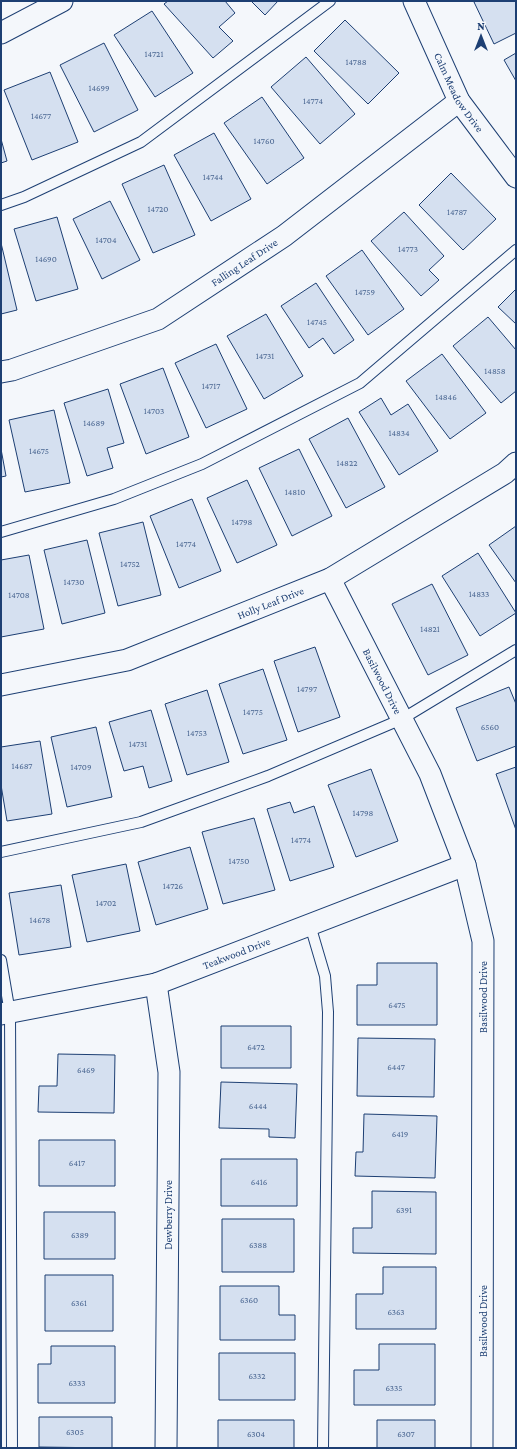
<svg xmlns="http://www.w3.org/2000/svg" width="517" height="1449" font-family="'Crimson Pro',serif">
<style>
.building{fill:#d5e0f0;stroke:#1d3f73}
.lines{fill:none;stroke-linecap:round;stroke-linejoin:round}
.lane-casing{stroke:#1d3f73;stroke-width:12}
.street-casing{stroke:#1d3f73;stroke-width:23}
.lane{stroke:#f4f7fb;stroke-width:10}
.street{stroke:#f4f7fb;stroke-width:21}
.labels{text-anchor:middle;dominant-baseline:central;stroke-width:3;stroke-linejoin:round;paint-order:stroke}
.number-label{font-size:9px;fill:#4b6792}
.street-label{font-size:11px;fill:#1d3f73;stroke:#f4f7fb}
</style>
<rect width="100%" height="100%" fill="#f4f7fb"/>
<path class="building" d="M168,1H225L235,13L219,27L233,41L213,58L164,4Z
M251,1H278L265,15Z
M477,1H516V33L494,44L474,2Z
M152,11L193,73L155,97L114,35Z
M345,20L399,73L368,104L314,51Z
M104,43L138,110L94,132L60,65Z
M516,53V81L504,60Z
M306,57L355,114L320,144L271,87Z
M50,72L78,142L32,160L4,90Z
M262,97L304,158L267,184L224,123Z
M214,133L251,199L211,221L174,155Z
M1,139L7,161L1,163Z
M164,165L195,235L153,253L122,184Z
M451,173L496,219L463,250L419,205Z
M110,201L140,260L102,279L73,219Z
M404,212L444,256L429,270L439,280L421,296L371,241Z
M57,217L78,289L36,301L14,229Z
M1,243L17,310L1,314Z
M362,250L404,309L368,335L326,276Z
M316,283L354,340L334,354L323,338L309,348L281,306Z
M516,289V324L498,307Z
M266,314L303,376L264,399L227,336Z
M488,317L516,350V391L501,403L453,346Z
M216,344L247,409L206,428L175,363Z
M442,354L486,413L450,439L406,381Z
M163,368L189,437L146,454L120,384Z
M108,389L124,443L107,448L113,468L87,476L64,403Z
M381,398L391,415L408,404L438,451L399,475L359,412Z
M54,410L70,483L25,492L9,420Z
M348,418L385,487L346,508L309,439Z
M1,449L6,476L1,477Z
M299,449L332,516L292,536L259,468Z
M247,480L277,545L237,563L207,498Z
M192,499L221,571L179,588L150,516Z
M143,522L161,595L118,606L99,533Z
M516,526V583L489,545Z
M87,540L105,613L62,624L44,550Z
M478,553L516,613L480,636L442,576Z
M29,555L44,629L1,637V560Z
M432,584L468,655L428,675L392,604Z
M315,647L340,717L298,732L274,661Z
M263,669L287,740L243,754L219,684Z
M509,687L516,704V746L477,761L456,708Z
M207,690L229,762L187,775L165,704Z
M151,710L172,781L149,788L143,766L124,771L109,722Z
M96,727L112,797L67,807L51,737Z
M40,741L52,814L7,821L1,785V747Z
M516,767V830L496,774Z
M371,769L398,841L356,857L328,785Z
M290,802L294,813L314,806L334,867L290,881L267,809Z
M254,818L275,890L223,904L202,832Z
M190,847L208,909L156,925L138,862Z
M126,864L140,931L87,942L72,875Z
M61,885L71,947L19,955L9,893Z
M377,963H437V1025H357V985H377Z
M221,1026H291V1068H221Z
M358,1038L435,1039L434,1097L357,1096Z
M58,1054L115,1055L114,1113L38,1112L39,1086H57Z
M221,1082L297,1084L295,1138L269,1137V1129L219,1128Z
M364,1114L437,1116L435,1178L355,1176L356,1152H363Z
M39,1140H115V1186H39Z
M221,1159H297V1206H221Z
M372,1191L436,1192V1254L353,1253V1228H372Z
M44,1212H115V1259H44Z
M222,1219H294V1272H222Z
M383,1267H436V1329H356V1294H383Z
M45,1275H113V1331H45Z
M220,1286H279V1315H295V1340H220Z
M379,1344H435V1405H354V1370H379Z
M51,1346H115V1403H38V1364H51Z
M219,1353H295V1400H219Z
M39,1417H112V1448L39,1447Z
M218,1420H294V1448H218Z
M377,1420H435V1448H377Z"/>
<g class="lines">
<defs>
<path id="lane" d="M1,205L24,197L141,142L330,1
M1,532L114,499L202,464L360,383L516,250
M1,852L141,822L268,776L402,719L516,650
M310,925L325,976L328,1012L323,1448
M1,960L10,1013L12,1448"/>
<g id="street">
<path id="s1" d="M414,1L459,101L516,177"/>
<path d="M1,33L62,1"/>
<path id="s2" d="M1,372L12,370L158,319L284,236L459,101"/>
<path id="s3" d="M330,579L430,774L465,865L483,941L482,1448"/>
<path id="s4" d="M1,685L127,660L330,579L505,473L516,463"/>
<path d="M156,984L169,1072L166,1448"/>
<path id="s5" d="M1,1014L156,984L465,865"/>
</g>
</defs>
<use href="#lane" class="lane-casing"/>
<use href="#street" class="street-casing"/>
<use href="#lane" class="lane"/>
<use href="#street" class="street"/>
</g>
<g class="labels">
<g class="number-label">
<text x="154" y="54">14721</text>
<text x="356" y="62">14788</text>
<text x="99" y="88">14699</text>
<text x="313" y="101">14774</text>
<text x="41" y="116">14677</text>
<text x="264" y="141">14760</text>
<text x="213" y="177">14744</text>
<text x="158" y="209">14720</text>
<text x="457" y="212">14787</text>
<text x="106" y="240">14704</text>
<text x="408" y="249">14773</text>
<text x="46" y="259">14690</text>
<text x="365" y="292">14759</text>
<text x="317" y="322">14745</text>
<text x="265" y="356">14731</text>
<text x="495" y="371">14858</text>
<text x="211" y="386">14717</text>
<text x="446" y="397">14846</text>
<text x="154" y="411">14703</text>
<text x="94" y="423">14689</text>
<text x="399" y="433">14834</text>
<text x="39" y="451">14675</text>
<text x="347" y="463">14822</text>
<text x="295" y="492">14810</text>
<text x="242" y="522">14798</text>
<text x="186" y="544">14774</text>
<text x="130" y="564">14752</text>
<text x="74" y="582">14730</text>
<text x="479" y="594">14833</text>
<text x="19" y="595">14708</text>
<text x="430" y="629">14821</text>
<text x="307" y="689">14797</text>
<text x="253" y="712">14775</text>
<text x="490" y="727">6560</text>
<text x="197" y="733">14753</text>
<text x="138" y="744">14731</text>
<text x="22" y="766">14687</text>
<text x="81" y="767">14709</text>
<text x="363" y="813">14798</text>
<text x="301" y="840">14774</text>
<text x="239" y="861">14750</text>
<text x="173" y="886">14726</text>
<text x="106" y="903">14702</text>
<text x="40" y="920">14678</text>
<text x="397" y="1005">6475</text>
<text x="256" y="1047">6472</text>
<text x="396" y="1067">6447</text>
<text x="86" y="1070">6469</text>
<text x="258" y="1106">6444</text>
<text x="400" y="1134">6419</text>
<text x="77" y="1163">6417</text>
<text x="259" y="1182">6416</text>
<text x="404" y="1210">6391</text>
<text x="80" y="1235">6389</text>
<text x="258" y="1245">6388</text>
<text x="249" y="1300">6360</text>
<text x="79" y="1303">6361</text>
<text x="396" y="1312">6363</text>
<text x="257" y="1376">6332</text>
<text x="77" y="1383">6333</text>
<text x="394" y="1388">6335</text>
<text x="75" y="1432">6305</text>
<text x="256" y="1434">6304</text>
<text x="406" y="1434">6307</text>
</g>
<g class="street-label">
<text stroke="none"><textPath href="#s1" startOffset="102">Calm Meadow Drive</textPath></text>
<text stroke="none"><textPath href="#s2" startOffset="269">Falling Leaf Drive</textPath></text>
<text stroke="none"><textPath href="#s4" startOffset="283">Holly Leaf Drive</textPath></text>
<text stroke="none"><textPath href="#s3" startOffset="115">Basilwood Drive</textPath></text>
<text stroke="none"><textPath href="#s5" startOffset="244">Teakwood Drive</textPath></text>
<text transform="translate(483 997) rotate(-90)">Basilwood Drive</text>
<text transform="translate(168 1215) rotate(-90)">Dewberry Drive</text>
<text transform="translate(483 1321) rotate(-90)">Basilwood Drive</text>
</g>
</g>
<rect width="517" height="1449" fill="none" stroke="#1d3f73" stroke-width="4"/>
<g transform="translate(481 36)" stroke="#f4f7fb" stroke-width="3" paint-order="stroke">
<path d="M0-3L7 15L0 10L-7 15Z" fill="#1d3f73"/>
<text y="-6" font-size="11" font-weight="bold" text-anchor="middle" fill="#1d3f73">N</text>
</g>
</svg>
